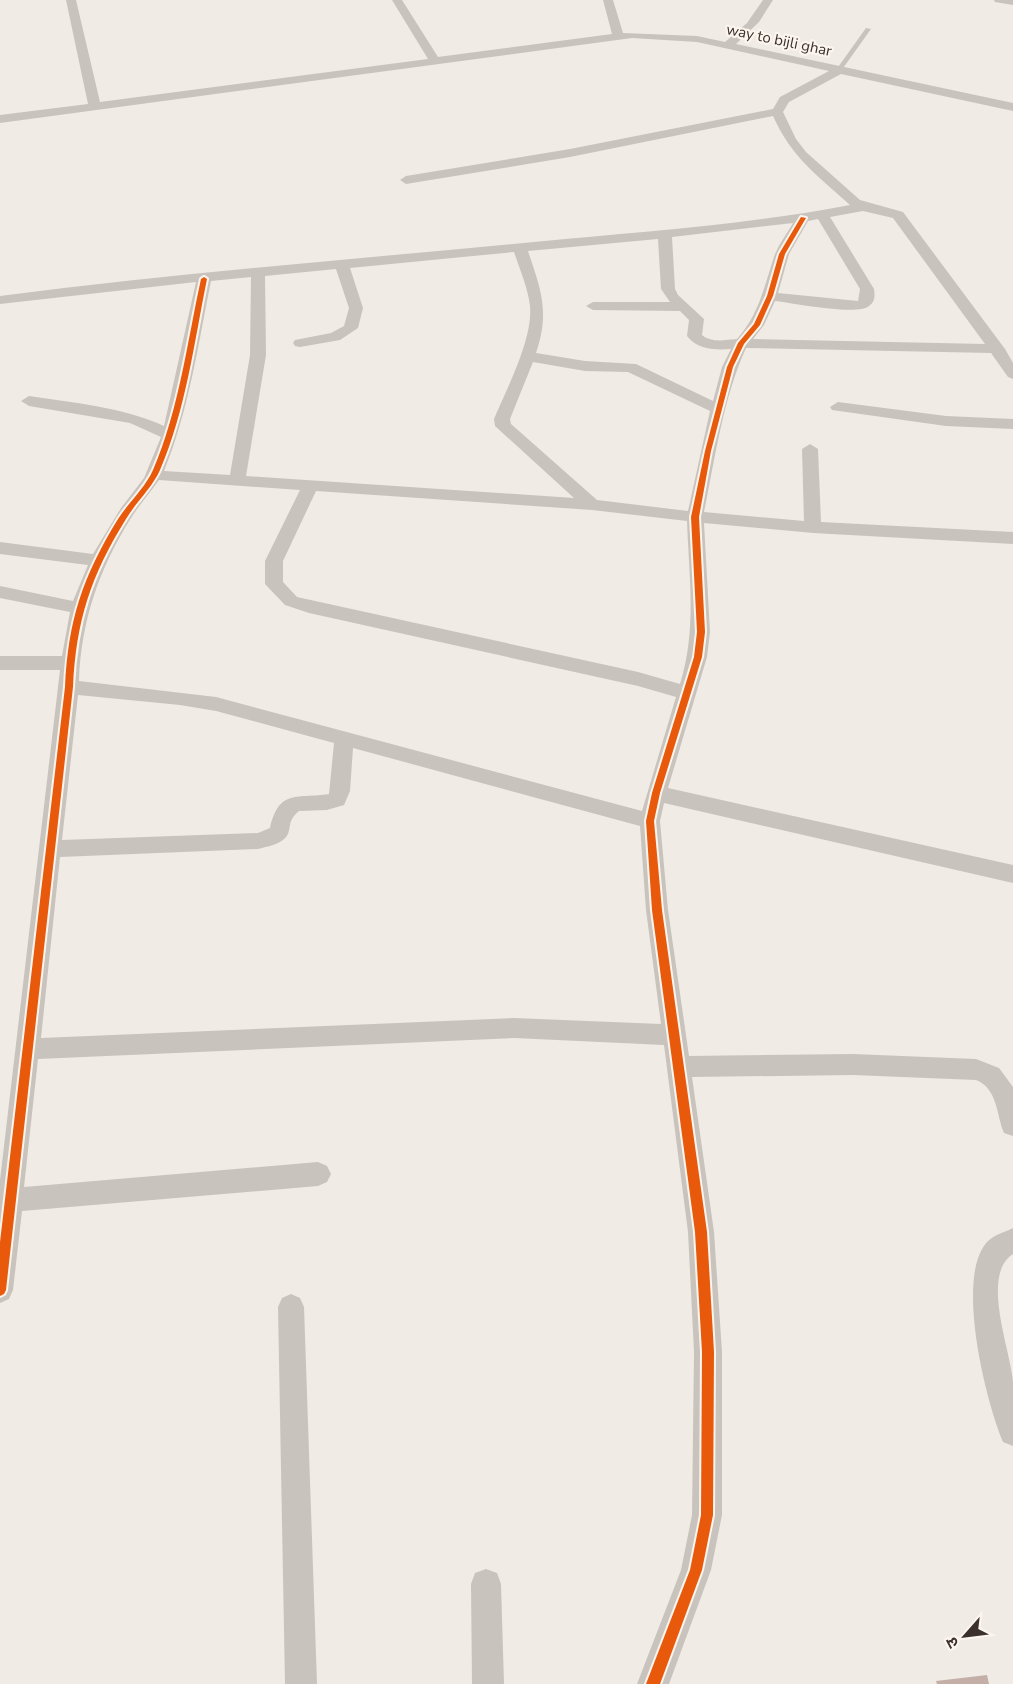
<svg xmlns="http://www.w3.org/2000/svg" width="1013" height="1684" font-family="'Nunito Sans','Noto Sans Devanagari',sans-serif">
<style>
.building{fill:#c3afa7}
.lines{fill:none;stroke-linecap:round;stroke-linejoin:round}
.service{fill:#c9c3be;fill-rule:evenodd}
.minor{fill:#c9c3be;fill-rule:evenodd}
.cycleway-casing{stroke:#fbf5ee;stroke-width:4}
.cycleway{fill:#e8590c;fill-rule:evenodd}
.labels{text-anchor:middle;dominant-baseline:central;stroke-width:4.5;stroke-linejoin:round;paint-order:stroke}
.far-street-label{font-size:15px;fill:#3b302b;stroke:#fbf5ee}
</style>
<rect width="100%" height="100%" fill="#f0ebe5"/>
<path class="building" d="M987,1675L989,1684H937L936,1681Z"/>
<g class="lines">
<path class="service" d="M866,28L871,29L841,71H837L836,70Z"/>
<path class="minor" d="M66,0H76L100,102L428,59L392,0H402L438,57L612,34L603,0H613L623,33L697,36L725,42L747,23L763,0H773L759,22L736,44L1013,103V111L841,74L789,102L783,112L796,139L806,152L860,200L903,212L1005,349L1013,363V379L1008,377L991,353L746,348C723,399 715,458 704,512L804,521L802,449L810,444L818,449L821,522L1013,532V544L813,533L704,523L710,632L707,657L668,788L1013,865V883L664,803L660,821L668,910L689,1056L853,1054L976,1059L999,1068L1013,1087V1136L1004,1133C996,1114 998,1089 976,1080L853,1075L692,1077L714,1232L722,1352V1515L711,1570L669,1684H637L681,1570L692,1515L694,1352L688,1232L664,1045L514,1038L38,1059L24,1187L318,1162L327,1166L331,1174L327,1182L318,1186L22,1211L13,1290L9,1299L0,1303V1180L60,670H0V656H62L70,612L0,598V586L73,601L88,565L0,554V542L93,554L121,508L144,478L161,437L130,423L29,406L21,401L29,396C75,403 122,407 164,426L196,282L0,304V296C177,273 356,259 534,242C639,232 746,225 850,205C817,175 792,158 773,116L570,157L406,184L400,180L406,176L570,149L773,109L780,97L829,71L697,42L632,38L0,123V115L88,104ZM863,211L893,218L985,344L753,339L764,325L775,301C793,303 857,316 869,306C875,302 875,296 874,289L830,217ZM818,219L860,289L858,301L778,293L789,254L808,221ZM793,223C787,234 778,245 774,257C764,287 759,314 737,339C724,340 712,343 702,335L704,319L678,295L675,289L672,237ZM658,239L661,289L670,302H593L586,306L593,310L680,311L689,320L687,336C698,350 714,350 731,349L722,367L713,401L636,364L585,361L536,353C550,312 541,290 528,251ZM514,252C520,270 528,288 530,306C533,339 507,388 494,419L495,426L574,498L246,476L266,355L265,276L336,269L349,308L344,326L331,333L295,340L293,343L295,346L300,347L340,340L358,328L363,308L350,268ZM251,277L250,355L230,475L164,471C189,410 198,345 211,281ZM533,362L585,371L628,372L710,411L688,511L597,500L511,424L510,419ZM159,480L300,490L265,561V584L285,605L309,613L638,686L676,697L642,811L216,697L79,681C81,621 99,569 131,518C139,505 150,493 159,480ZM316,491L592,510L687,521C689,578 697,629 680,684L638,672L297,597L283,582V561ZM78,695L180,705L216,711L334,743L329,794C298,799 279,788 270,828L258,833L62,840ZM353,748L640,826L646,910L661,1024L514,1018L41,1038L60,857L258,849C305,839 279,827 299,811L327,810L344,805L350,791Z
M994,0H1013V5L995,2Z
M838,402L946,416L1013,419V429L946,426L832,410L830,407Z
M1013,1228V1254C980,1275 1011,1351 1013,1382C1013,1403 1013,1425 1013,1446L1003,1442C986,1402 954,1275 988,1241C994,1235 1005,1232 1013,1228Z
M291,1294L300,1298L304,1307L317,1684H285L278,1307L282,1298Z
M486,1569L497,1573L501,1584L504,1684H472L471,1584L475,1573Z"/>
<defs>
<path id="cycleway" d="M801,217L806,218L785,254L773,296L760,325L744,344L733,367L711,451L699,517L705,632L702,657L660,793L654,821L662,910L707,1232L714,1352L713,1515L702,1570L660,1684H646L690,1570L701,1515L702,1352L695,1232L652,910L646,821L652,793L694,657L697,632L691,517L705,451L727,367L738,343L754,324L767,296L779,254Z
M204,277L207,279C194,343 186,410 160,470C152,488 136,502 126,519C91,575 76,621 73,687L6,1290L4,1294L0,1296V1242L65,687C68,620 83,576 118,519C129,502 145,488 153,470C179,410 187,343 201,279Z"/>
</defs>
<use href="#cycleway" class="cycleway-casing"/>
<use href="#cycleway" class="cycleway"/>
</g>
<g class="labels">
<g class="far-street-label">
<text transform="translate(779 40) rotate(12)">way to bijli ghar</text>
</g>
</g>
<g transform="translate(965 1636) rotate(242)" stroke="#fbf5ee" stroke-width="4.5" paint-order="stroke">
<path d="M0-4.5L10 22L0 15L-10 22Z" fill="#3b302b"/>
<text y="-9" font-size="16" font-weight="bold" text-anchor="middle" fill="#3b302b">उ</text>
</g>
</svg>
